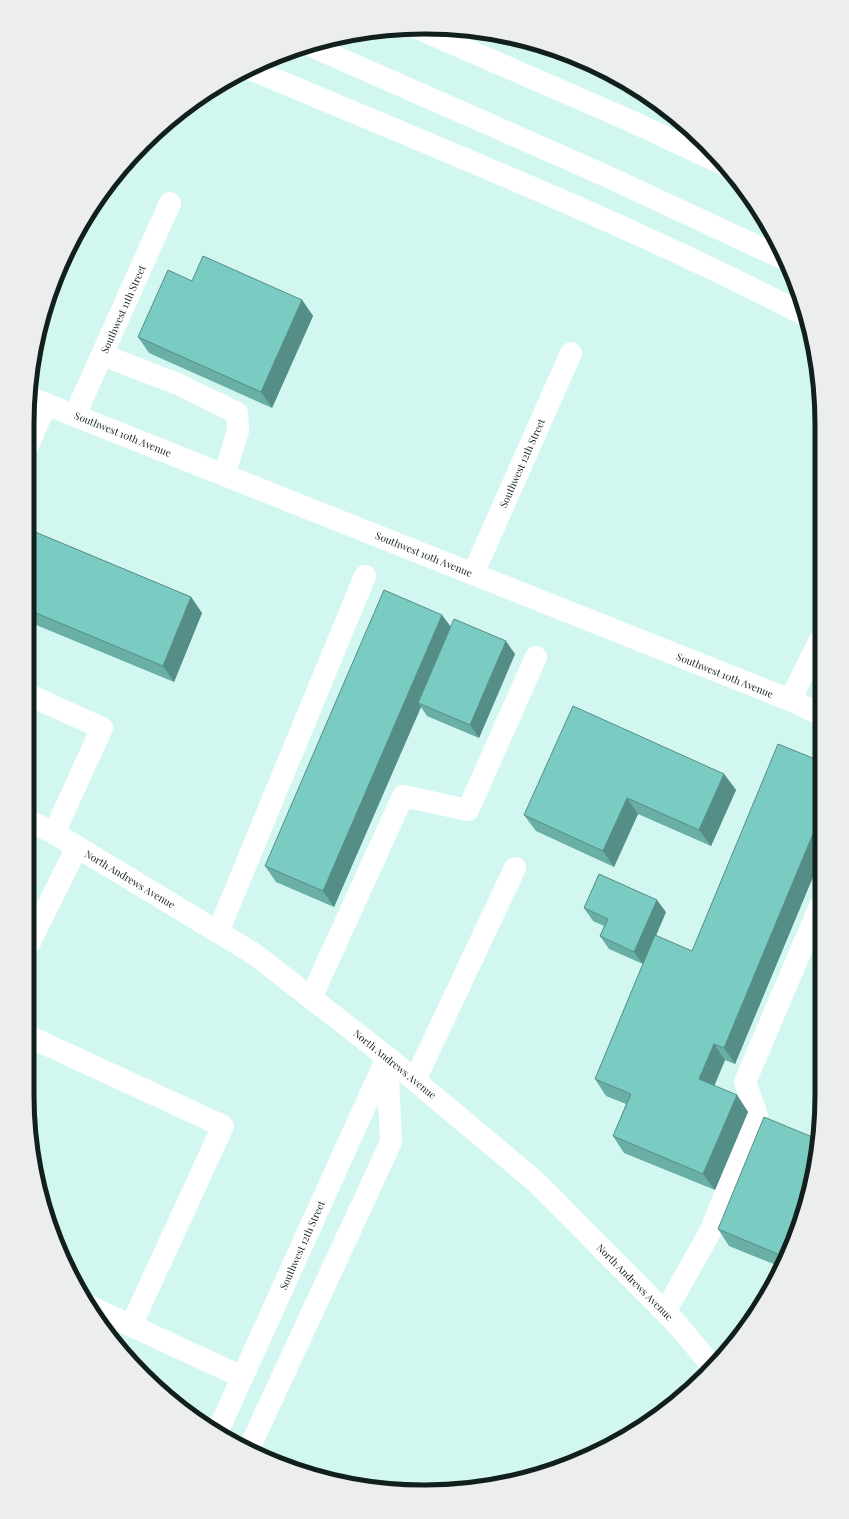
<svg xmlns="http://www.w3.org/2000/svg" width="849" height="1519" font-family="'Playfair Display',serif">
<style>
.lines{fill:none;stroke-linecap:round;stroke-linejoin:round}
.minor{stroke:#fff;stroke-width:22}
.major{stroke:#fff;stroke-width:22}
.highway{stroke:#fff;stroke-width:22}
.wall{fill:#69afa6}
.shaded-wall{fill:#558e87}
.building{fill:#7acbc1;stroke:#558e87}
.labels{text-anchor:middle;dominant-baseline:central;stroke-width:4;stroke-linejoin:round;paint-order:stroke}
.street-label{font-size:10px;fill:#111f1d;stroke:#fff}
.rim{fill:none;stroke:#111f1d;stroke-width:5}
</style>
<rect width="100%" height="100%" fill="#d2f7f1"/>
<g class="lines">
<path class="minor" d="M102,355L178,384L237,413L238,431L224,475
M28,397L790,700L820,714
M75,415L170,203
M28,445L46,404
M473,574L571,353
M29,695L102,728L54,833
M790,700L820,640
M218,932L365,576
M30,942L77,847
M311,998L403,796L468,810L536,657
M30,1037L223,1126L131,1326
M415,1080L515,868
M91,1307L242,1377
M665,1312L710,1232L757,1115L745,1082L820,906
M217,1433L385,1062
M248,1451L391,1142L387,1057"/>
<path class="major" d="M29,821L54,833L253,953L387,1057L535,1181L677,1324L713,1367"/>
<path class="highway" d="M417,28L633,122L721,163
M309,45L604,175L782,258
M248,68C435,147 625,222 805,315"/>
</g>
<path class="wall" d="M192,281L302,300L313,316L272,408L149,353L138,337Z
M28,529L191,597L202,613L174,682L29,622Z
M451,626L515,654L479,738L427,716L421,707L334,907L276,882L265,866Z
M820,761V860L735,1064L725,1060L714,1086L737,1095L748,1112L715,1190L624,1153L613,1136L626,1104L606,1096L595,1079L643,964L609,949L600,936L604,926L593,921L584,908L666,912L656,936L692,951Z
M724,774L736,790L711,846L638,814L614,867L536,831L524,815Z
M801,1222L781,1267L729,1246L718,1229Z"/>
<path class="shaded-wall" d="M302,300L313,316L272,408L261,392Z
M191,597L202,613L174,682L163,666Z
M442,615L454,631L418,703L421,707L334,907L323,891Z
M506,641L515,654L479,738L470,725Z
M724,774L736,790L711,846L699,830Z
M627,798L638,814L614,867L603,851Z
M820,817V860L735,1064L724,1048Z
M657,900L666,912L643,964L634,952Z
M714,1044L725,1060L710,1096L699,1079Z
M737,1095L748,1112L715,1190L703,1174Z"/>
<path class="building" d="M203,256L302,300L261,392L138,337L168,270L192,281Z
M28,529L191,597L163,666L29,610Z
M384,590L442,615L323,891L265,866Z
M454,619L506,641L470,725L418,703Z
M573,706L724,774L699,830L627,798L603,851L524,815Z
M778,744L820,761V817L724,1048L714,1044L699,1079L737,1095L703,1174L613,1136L631,1094L595,1079L655,935L692,951Z
M599,874L657,900L634,952L600,936L608,919L584,908Z
M764,1117L817,1139L801,1222L785,1257L718,1229Z"/>
<g class="labels">
<g class="street-label">
<text transform="translate(123 309) rotate(-66)">Southwest 11th Street</text>
<text transform="translate(123 434) rotate(22)">Southwest 10th Avenue</text>
<text transform="translate(522 463) rotate(-66)">Southwest 12th Street</text>
<text transform="translate(424 554) rotate(22)">Southwest 10th Avenue</text>
<text transform="translate(725 675) rotate(22)">Southwest 10th Avenue</text>
<text transform="translate(130 879) rotate(31)">North Andrews Avenue</text>
<text transform="translate(395 1064) rotate(39)">North Andrews Avenue</text>
<text transform="translate(302 1245) rotate(-66)">Southwest 12th Street</text>
<text transform="translate(635 1282) rotate(45)">North Andrews Avenue</text>
</g>
</g>
<path d="M0 0H849V1519H0ZM424 34H425A390 390 0 0 1 815 424V1095A390 390 0 0 1 425 1485H424A390 390 0 0 1 34 1095V424A390 390 0 0 1 424 34Z" fill="#eceded" fill-rule="evenodd"/>
<path class="rim" d="M424 34H425A390 390 0 0 1 815 424V1095A390 390 0 0 1 425 1485H424A390 390 0 0 1 34 1095V424A390 390 0 0 1 424 34Z"/>
</svg>
